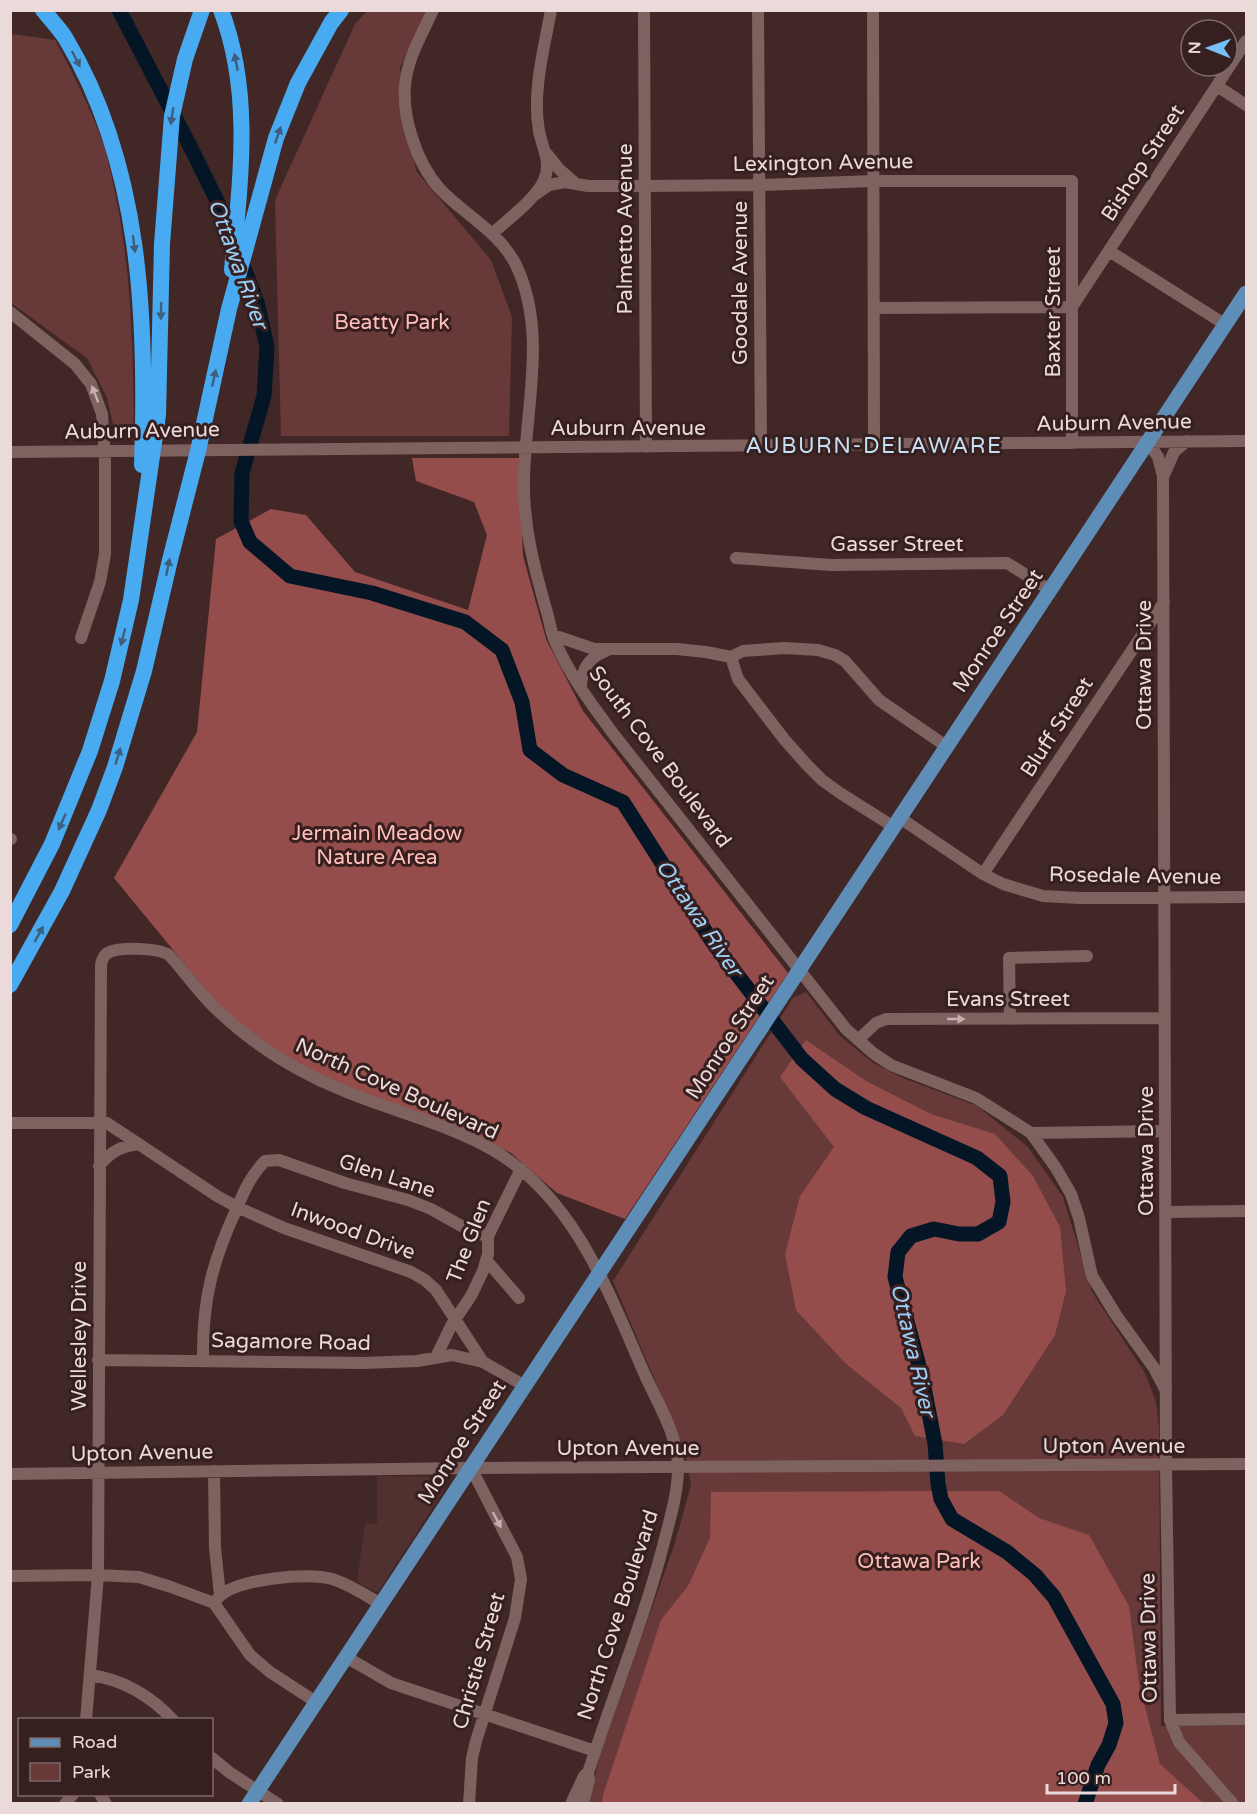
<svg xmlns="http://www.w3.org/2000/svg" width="1257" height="1814" font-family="'Varela Round',sans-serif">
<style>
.built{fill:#513130}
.green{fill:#673a39}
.forest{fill:#954d4c}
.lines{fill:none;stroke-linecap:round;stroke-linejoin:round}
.river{stroke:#041625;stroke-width:15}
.minor{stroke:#7e6260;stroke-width:12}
.major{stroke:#5e8eb7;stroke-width:15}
.highway{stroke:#48abf1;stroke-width:16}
.oneway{fill:#3e5e7d}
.oneway2{fill:#c4b0af}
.labels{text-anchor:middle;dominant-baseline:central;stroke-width:6;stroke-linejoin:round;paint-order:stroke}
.street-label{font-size:21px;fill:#eadad9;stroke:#361f1e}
.park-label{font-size:21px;fill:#ffbeba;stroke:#361f1e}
.water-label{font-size:22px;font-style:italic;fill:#9ccef5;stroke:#361f1e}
.neighbourhood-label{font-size:22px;letter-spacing:1.5px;fill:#c4def3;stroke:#361f1e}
</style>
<rect width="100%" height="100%" fill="#412827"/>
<path class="built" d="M377,1476L435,1477L441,1482L443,1492L377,1593L357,1582L365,1523L377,1524Z"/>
<path class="green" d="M367,11H426L400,68L416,171L491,260L512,317L509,436H281L275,200L355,24Z
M11,34L55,40C74,75 92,111 105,149C109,163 112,178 115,193C132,272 133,354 134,435L133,440L116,437L107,398L87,358L11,303Z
M806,992L840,1036L873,1063L903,1078L977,1106L1028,1147L1063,1197L1092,1292L1145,1373L1156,1402L1159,1429L1161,1726L1246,1725V1803L589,1804L600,1754L674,1546L691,1485L684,1449L613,1281L793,998Z"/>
<path class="forest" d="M412,458H519L523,556L546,639L583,711L788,973L625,1219L557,1193L511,1153L468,1131L339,1084L290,1059L245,1030L211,996L114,878L197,732L216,539L271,509L306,515L355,572L468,610L487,535L474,502L416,481Z
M806,1040L866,1081L931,1114L995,1134L1033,1176L1060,1227L1066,1291L1055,1335L1003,1415L964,1444L915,1436L901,1408L845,1363L796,1310L785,1254L800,1196L834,1147L780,1077Z
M999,1491L1039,1518L1089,1535L1129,1606L1139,1684L1160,1764L1203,1803H602L603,1795L661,1620L688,1586L710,1538L711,1492Z"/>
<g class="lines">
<path class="river" d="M119,10L191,148L224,215L257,302L267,347L264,396L242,473L241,521L250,542L290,576L372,593L465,622L502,650L522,702L530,750L563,775L623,802L713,943L802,1059L835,1089L866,1108L977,1158L1000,1176L1003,1202L999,1222L978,1234H959L934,1229L911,1236L898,1252L895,1277L922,1377L935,1444L938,1484L941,1499L952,1519L1007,1552L1035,1575L1054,1597L1113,1704L1116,1723L1109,1745L1098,1765L1085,1804"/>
<path class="minor" d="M433,10C423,32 410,54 406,78C400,113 416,162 439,188C464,215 499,231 516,265C548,332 525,409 524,480C523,525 534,567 546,609C549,618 550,627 553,636C567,672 592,705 615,736L846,1029L873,1053L891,1065L976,1098L1031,1133L1056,1168L1071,1194L1079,1218L1092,1276L1116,1315L1154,1368L1166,1391
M644,10L646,447
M758,10L761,447
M873,10L874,446
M1217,86L1246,105
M547,154L559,169L575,183
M536,194L549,185L565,182L588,186H645L759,185L874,181H1072V443
M493,233C508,219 536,199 544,180C552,162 542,148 539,131C532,92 544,49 551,10
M1109,251L1226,325
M874,308L1072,307L1246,41
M10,312L75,364L91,384L102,414L105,459V554L100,582L81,638
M1148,442L1158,457L1163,476L1166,1466L1170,1720L1179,1742L1233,1804
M10,452L1246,441
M1164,475L1174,452L1187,441
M736,558L831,565L1007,563L1050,590
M553,635L594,649H677L706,652L731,657L743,651L784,648L818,650L835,655L845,661L879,700L946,746
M731,657L738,679L784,739L807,765L822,780L840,793L894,827
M581,686C582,668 589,657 606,651
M900,818L983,874L1003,884L1043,896L1080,898L1246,897
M10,839H11
M983,874L1164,602
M1010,1019L1009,958L1087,956
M858,1040L876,1023L886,1019L1165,1018
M10,1123H107L217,1196L237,1207L284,1228L411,1272L425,1280L436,1290L483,1362L525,1386
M1031,1133L1165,1131
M99,1166C110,1152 121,1146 139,1144
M1166,1212L1246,1211
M486,1260L519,1298
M436,1357L452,1324L471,1296L483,1271L488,1254V1236L521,1169
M98,1360L364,1363L417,1361L452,1355L483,1362
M203,1361C202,1301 212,1262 237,1208C244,1191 251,1175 265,1161L279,1160L345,1183L408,1200L431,1209L474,1233L488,1236
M214,1471L215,1548L220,1595
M10,1474L471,1468L1246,1464
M10,1576L98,1575L139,1577L171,1587L214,1603L250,1655L270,1672L316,1702
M214,1603C216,1601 217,1598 220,1596C238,1579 308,1572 332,1579C349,1584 365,1595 381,1604
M346,1657L391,1683L595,1751
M90,1675C122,1679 151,1696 173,1720
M86,1720L98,1575L101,968C101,963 102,958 106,954C116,946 158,948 169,955C184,971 196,989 211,1004C249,1042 293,1070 342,1090C391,1111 446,1123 493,1150C575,1198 609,1293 645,1375C658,1404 680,1438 678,1472C677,1497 669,1522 663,1546C643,1623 612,1697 588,1773L589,1779L583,1804
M1170,1720L1246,1719
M212,1758L229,1772L278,1804
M100,1794L106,1804
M65,1804L73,1794
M469,1804L472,1758L476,1741L515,1618L521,1579L517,1557L471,1468
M571,1804L584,1776L587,1773"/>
<path class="major" d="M249,1804L1246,293"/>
<path class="highway" d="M43,10C51,20 60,29 66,39C142,166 147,321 142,465
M221,10C253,94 240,183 232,270
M10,925L52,844L90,751L112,681L131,600L158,415L162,244L172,116L185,59L202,10
M10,985L62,891L99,810L115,767L144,671L170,560L198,451L229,309L276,138L298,83L331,23L341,10"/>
</g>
<defs><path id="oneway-solid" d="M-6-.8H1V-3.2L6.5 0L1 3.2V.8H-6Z" transform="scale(1.5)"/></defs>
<g class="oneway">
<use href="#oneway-solid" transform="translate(76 59) rotate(63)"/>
<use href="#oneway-solid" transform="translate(236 62) rotate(-101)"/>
<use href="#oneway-solid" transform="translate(172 116) rotate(99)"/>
<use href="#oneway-solid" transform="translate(278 135) rotate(-71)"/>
<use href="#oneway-solid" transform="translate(134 244) rotate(83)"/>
<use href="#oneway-solid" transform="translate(161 311) rotate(91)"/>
<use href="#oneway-solid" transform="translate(214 378) rotate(-78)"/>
<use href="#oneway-solid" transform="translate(168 567) rotate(-78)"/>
<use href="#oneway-solid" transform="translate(123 637) rotate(104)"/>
<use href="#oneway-solid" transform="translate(118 756) rotate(-73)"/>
<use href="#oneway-solid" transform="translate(62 822) rotate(114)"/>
<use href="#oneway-solid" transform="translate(39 934) rotate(-61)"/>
</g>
<g class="oneway2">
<use href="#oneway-solid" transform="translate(95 394) rotate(-111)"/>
<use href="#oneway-solid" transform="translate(956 1019)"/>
<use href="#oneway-solid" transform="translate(497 1520) rotate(62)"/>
</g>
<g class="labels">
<g class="street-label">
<text transform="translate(823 163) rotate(-1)">Lexington Avenue</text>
<text transform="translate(1143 163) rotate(-57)">Bishop Street</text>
<text transform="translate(625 229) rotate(-90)">Palmetto Avenue</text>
<text transform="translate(740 283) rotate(-90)">Goodale Avenue</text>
<text transform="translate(1053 312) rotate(-90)">Baxter Street</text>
<text transform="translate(1114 423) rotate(-1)">Auburn Avenue</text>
<text x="628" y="428">Auburn Avenue</text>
<text transform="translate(142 431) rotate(-1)">Auburn Avenue</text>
<text x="897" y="544">Gasser Street</text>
<text transform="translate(998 631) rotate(-56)">Monroe Street</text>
<text transform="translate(1144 665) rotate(-90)">Ottawa Drive</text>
<text transform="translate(1057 727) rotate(-57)">Bluff Street</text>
<text transform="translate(660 757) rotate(53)">South Cove Boulevard</text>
<text transform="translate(1135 876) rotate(1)">Rosedale Avenue</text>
<text x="1008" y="999">Evans Street</text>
<text transform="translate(730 1037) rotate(-57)">Monroe Street</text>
<text transform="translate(397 1089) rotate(24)">North Cove Boulevard</text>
<text transform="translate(1146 1151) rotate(-90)">Ottawa Drive</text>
<text transform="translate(387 1176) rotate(18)">Glen Lane</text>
<text transform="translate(353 1231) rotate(20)">Inwood Drive</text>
<text transform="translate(469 1241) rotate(-69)">The Glen</text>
<text transform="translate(79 1336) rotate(-90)">Wellesley Drive</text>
<text transform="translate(291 1342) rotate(1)">Sagamore Road</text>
<text transform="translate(462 1442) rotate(-57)">Monroe Street</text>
<text x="1114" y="1446">Upton Avenue</text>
<text x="628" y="1448">Upton Avenue</text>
<text transform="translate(142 1453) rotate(-1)">Upton Avenue</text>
<text transform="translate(618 1615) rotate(-72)">North Cove Boulevard</text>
<text transform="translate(1149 1638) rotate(-91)">Ottawa Drive</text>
<text transform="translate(479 1661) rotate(-74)">Christie Street</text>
</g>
<g class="park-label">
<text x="392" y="322">Beatty Park</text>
<text x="377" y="833">Jermain Meadow<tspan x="377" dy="24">Nature Area</tspan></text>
<text x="919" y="1561">Ottawa Park</text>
</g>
<g class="water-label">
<text transform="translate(238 264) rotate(70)">Ottawa River</text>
<text transform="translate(699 918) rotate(56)">Ottawa River</text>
<text transform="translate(913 1350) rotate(77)">Ottawa River</text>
</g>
<g class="neighbourhood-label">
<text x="874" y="446">AUBURN-DELAWARE</text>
</g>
</g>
<rect width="1257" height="1814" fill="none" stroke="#eadad9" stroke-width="24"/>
<rect x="18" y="1718" width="195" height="78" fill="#361f1e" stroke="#7e6a69" stroke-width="1.5"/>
<rect x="30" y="1738" width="30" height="9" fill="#5e8eb7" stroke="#7e6a69" stroke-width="1.5"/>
<text x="72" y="1748" font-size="18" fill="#eadad9">Road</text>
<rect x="30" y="1763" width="30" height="18" fill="#673a39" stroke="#7e6a69" stroke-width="1.5"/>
<text x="72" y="1778" font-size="18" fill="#eadad9">Park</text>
<g transform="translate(1209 48) rotate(271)"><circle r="28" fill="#361f1e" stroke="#7e6a69" stroke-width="1.5"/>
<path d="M0-4.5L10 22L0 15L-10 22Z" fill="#77bff7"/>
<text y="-9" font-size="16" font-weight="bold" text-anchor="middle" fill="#eadad9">N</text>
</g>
<path d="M1047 1784v9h128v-9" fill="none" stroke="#eadad9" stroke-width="3"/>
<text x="1056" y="1784" font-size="18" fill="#eadad9" stroke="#361f1e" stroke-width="4.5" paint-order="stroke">100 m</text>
</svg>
